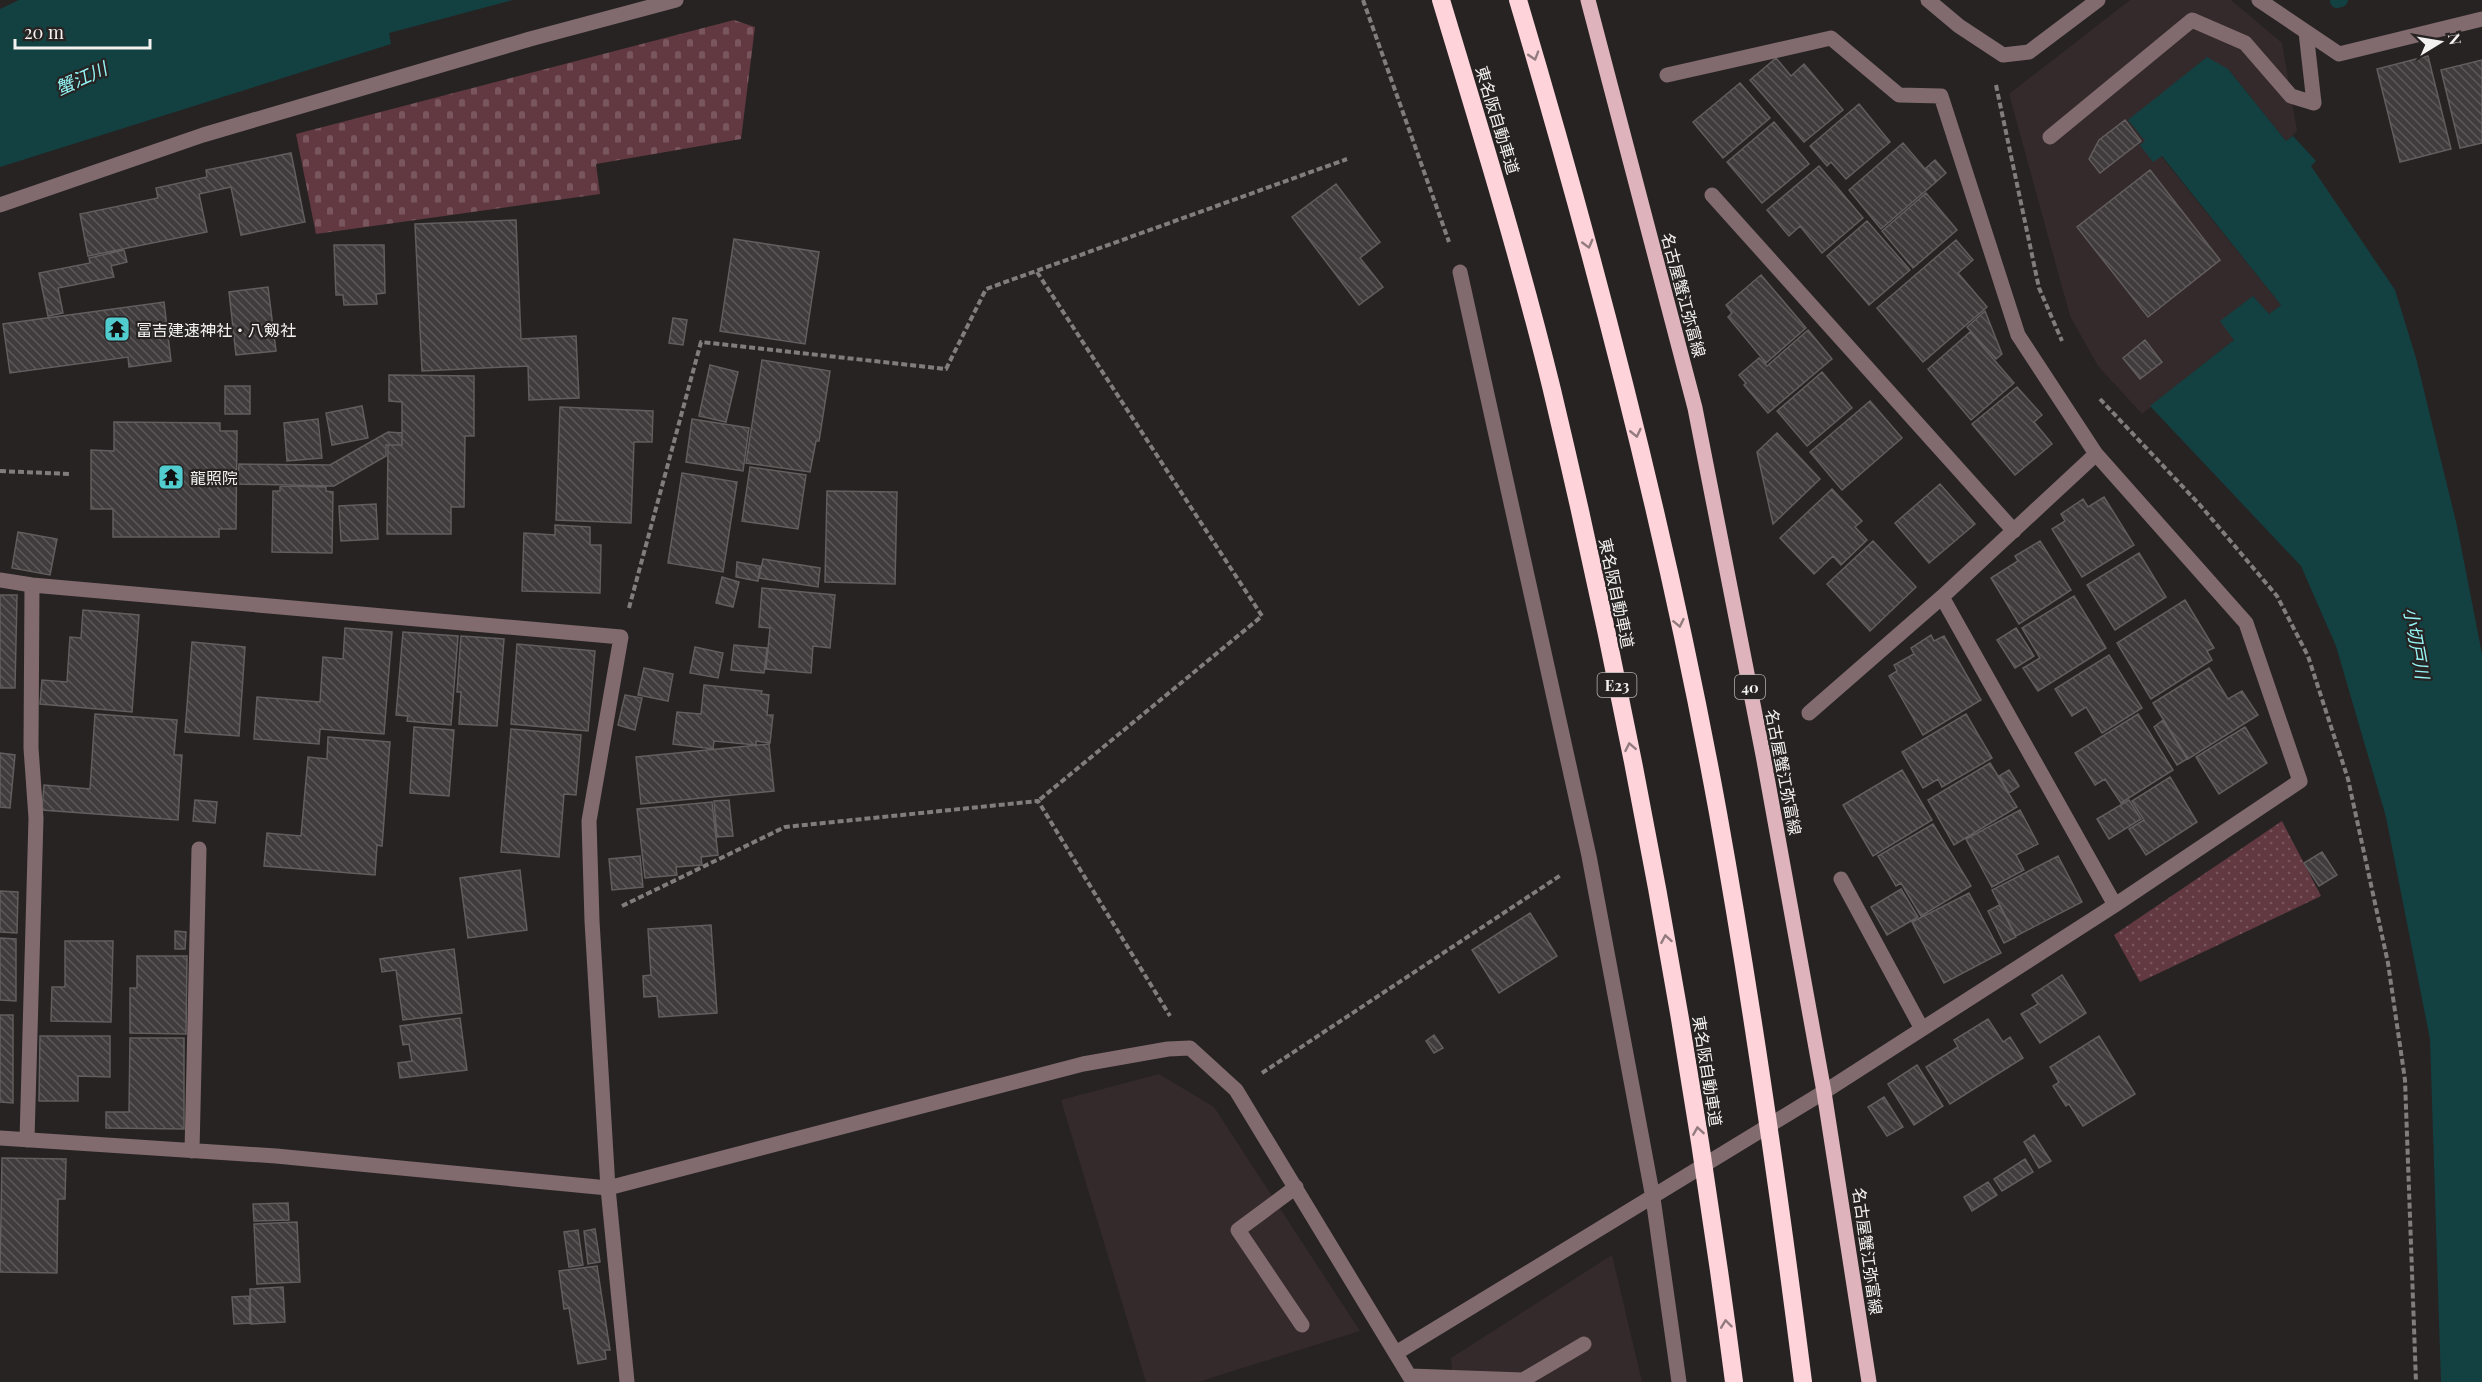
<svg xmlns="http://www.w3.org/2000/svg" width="2482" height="1382" font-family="'Playfair Display','Noto Sans JP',serif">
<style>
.built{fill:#342a2b}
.cemetery{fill:url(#cemetery-stones)}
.park{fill:url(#park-dots)}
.water{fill:#134142}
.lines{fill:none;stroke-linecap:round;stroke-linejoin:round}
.stream{stroke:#134142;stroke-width:14}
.building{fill:url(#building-back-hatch);stroke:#625d5e;stroke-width:1.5}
.path{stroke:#817d7d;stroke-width:4;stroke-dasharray:6 3;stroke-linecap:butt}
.minor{stroke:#816b6f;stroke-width:15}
.major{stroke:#dfb3bb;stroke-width:15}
.highway-bridge{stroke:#fed3da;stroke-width:18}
.oneway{stroke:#927b7e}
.labels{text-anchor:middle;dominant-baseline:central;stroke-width:4.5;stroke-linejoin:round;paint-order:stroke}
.shield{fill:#272323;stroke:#b6b3b3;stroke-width:1.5}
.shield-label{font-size:15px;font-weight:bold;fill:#f4f1f1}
.street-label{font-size:16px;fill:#f4f1f1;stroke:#272323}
.poi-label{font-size:16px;fill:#f4f1f1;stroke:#272323;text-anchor:start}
.water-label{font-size:18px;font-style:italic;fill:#94f5f6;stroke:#272323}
</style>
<defs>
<pattern id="cemetery-stones" width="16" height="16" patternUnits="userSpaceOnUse" patternTransform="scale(1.5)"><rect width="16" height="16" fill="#623941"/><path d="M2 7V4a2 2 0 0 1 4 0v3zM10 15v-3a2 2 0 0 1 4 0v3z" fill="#79565d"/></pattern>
<pattern id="park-dots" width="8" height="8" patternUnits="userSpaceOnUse" patternTransform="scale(1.5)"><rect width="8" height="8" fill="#623941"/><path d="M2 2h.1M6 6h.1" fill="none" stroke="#79565d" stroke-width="1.8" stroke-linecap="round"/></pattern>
<pattern id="building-back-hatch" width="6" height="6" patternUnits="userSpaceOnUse" patternTransform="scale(1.5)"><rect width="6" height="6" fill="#403b3c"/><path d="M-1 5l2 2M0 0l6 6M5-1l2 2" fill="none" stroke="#5c5859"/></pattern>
</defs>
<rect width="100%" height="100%" fill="#272323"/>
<path class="built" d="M2130,0H2231L2282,43L2297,131L2287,142L2228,69L2146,141L2153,162L2161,156L2281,305L2269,314L2253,296L2221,321L2235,339L2142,414L2098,366L2070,316L2009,94Z
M1159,1074L1214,1107L1360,1331L1198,1382H1146L1061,1100Z
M1612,1255L1642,1382H1453L1451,1358Z"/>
<path class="cemetery" d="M734,20L755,27L741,139L596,164L600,194L316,234L296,134Z"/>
<path class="park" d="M2282,821L2321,896L2140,982L2114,935Z"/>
<path class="water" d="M19,0H513L389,33L391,44L0,167V9Z
M2207,57L2228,69L2286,141L2293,136L2316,161L2311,166L2395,290L2416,358L2457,526L2482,654V1382H2441L2430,1039L2386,817L2336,646L2301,566L2150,406L2234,340L2220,321L2253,296L2269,314L2281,305L2162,156L2153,162L2140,145L2145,141L2128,120Z"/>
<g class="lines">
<path class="stream" d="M2337,1L2341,0"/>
</g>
<path class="building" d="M2428,56L2451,149L2400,162L2377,69Z
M1776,58L1791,76L1804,64L1843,110L1804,142L1750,80Z
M2482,60V143L2460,148L2441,70Z
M1740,83L1770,118L1723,158L1693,122Z
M1859,104L1890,142L1846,179L1831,162L1827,166L1810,146Z
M2125,120L2141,141L2100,173L2089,159L2099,140Z
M1774,122L1809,164L1762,203L1727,162Z
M1903,143L1936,182L1881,229L1849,190Z
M291,153L305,222L241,235L231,187L199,194L207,232L88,256L80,214L158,198L156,188L207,177L206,170Z
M1935,160L1946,173L1937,181L1926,168Z
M1819,166L1863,218L1822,253L1800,226L1789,236L1767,210Z
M2150,170L2220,260L2148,317L2077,227Z
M1336,184L1380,242L1360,258L1383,287L1359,305L1292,217Z
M1926,193L1957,230L1913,268L1882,231Z
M516,220L521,339L576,336L579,398L529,400L528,366L422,371L415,224Z
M1867,221L1910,270L1869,305L1827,256Z
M734,239L819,252L805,344L720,331Z
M1956,240L1973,260L1958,273L1987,307L1923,362L1877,308Z
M334,245H384L385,293L376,294L377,304L344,305L343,295H336Z
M124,250L127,262L111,266L114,277L58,288L63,313L48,316L39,273L90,263L89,258Z
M1761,275L1806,328L1766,363L1728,317L1732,313L1726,305Z
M268,287L276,351L236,355L229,292Z
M164,302L171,361L129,367L128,357L10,373L3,324Z
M1985,311L2002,354L1996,359L1967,327Z
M673,318L687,320L683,345L669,343Z
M1808,330L1832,359L1768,413L1744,385L1746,383L1739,375L1759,358L1767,366Z
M1970,332L2014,383L1971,420L1928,369Z
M2145,340L2162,362L2140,379L2123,358Z
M762,360L830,371L819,441H816L810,472L746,463Z
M710,365L738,372L726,422L699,416Z
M1822,372L1852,408L1807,446L1777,411Z
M389,375L474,376V436H465L464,507H451V534H387L388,445H402V402L389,401Z
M225,386H250V414H225Z
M2017,387L2042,415L2034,422L2052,444L2015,475L1972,424Z
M1870,401L1902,438L1842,490L1810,452Z
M362,406L368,438L332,445L326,413Z
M560,407L653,411L652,442H634L631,523L556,520Z
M318,419L322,458L287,461L284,423Z
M692,419L749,428L743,471L686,462Z
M114,422L220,423V431H237L236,529H219V537H113V509H91V450L114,451Z
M388,432L402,433V445H386V456L334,486L238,484L239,464L330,465Z
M1777,433L1820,479L1773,524L1757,452Z
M750,467L806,475L798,529L742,521Z
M682,473L737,482L723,572L668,563Z
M1940,484L1975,524L1929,563L1895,523Z
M280,486L326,487V491L333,492L332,553L272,552L273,491H280Z
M1832,489L1862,521L1855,527L1867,540L1841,565L1833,556L1814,574L1780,538Z
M827,491L897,492L895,584L825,582Z
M2104,497L2134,545L2082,577L2052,529L2065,521L2061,514L2083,499L2088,507Z
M376,504L378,539L341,541L339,506Z
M555,525L590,527V545H601L600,593L522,591L524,533L555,535Z
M18,532L57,539L50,575L12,568Z
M1873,541L1916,587L1870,631L1827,584Z
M2040,541L2071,590L2019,624L1991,578L2018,561L2015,556Z
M2139,553L2166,597L2115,630L2087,585Z
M763,559L820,568L818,587L759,578Z
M737,562L760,566L758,581L736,577Z
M722,577L739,582L733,607L716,603Z
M762,588L835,595L830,648L813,646L811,673L766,669L770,628L759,627Z
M0,595H17L15,688H0Z
M2074,596L2106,648L2038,691L2023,668L2040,658L2022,628Z
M2185,600L2214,648L2207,651L2212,660L2151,699L2117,643Z
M83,610L139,615L132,712L40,704L42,680L67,682L70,637L81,638Z
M345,628L392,632L384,734L320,729L319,744L254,739L257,697L320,702L323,657L343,659Z
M2016,628L2034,656L2015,668L1997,640Z
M403,632L458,636L451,725L407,721L408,716L396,715Z
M1931,635L1934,641L1944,636L1981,700L1923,735L1889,676L1897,671L1894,665L1914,654L1911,648Z
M461,636L504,639L497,726L459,724L461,692H457Z
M192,642L245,647L239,736L185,732Z
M517,644L595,651L588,731L511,724Z
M734,645L767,648L764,673L731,670Z
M695,647L723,653L718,678L690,673Z
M2109,655L2142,708L2102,733L2086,707L2072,716L2055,689Z
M644,668L673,674L668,701L638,695Z
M2209,668L2228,699L2242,691L2258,715L2188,759L2153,703Z
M704,685L762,691L761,694L769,695L767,715H773L770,743L756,741V745L714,741L713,749L673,744L677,712L701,714Z
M625,695L642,698L635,730L618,725Z
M95,714L177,720L174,755H182L178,820L42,810L44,785L90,789Z
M1966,714L1992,758L1942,787L1938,779L1923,788L1902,752Z
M2138,714L2173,770L2121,803L2105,779L2095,785L2075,753Z
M2163,720L2187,759L2177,765L2154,727Z
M414,727L454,730L449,796L410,793Z
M2245,727L2267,763L2219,794L2196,757Z
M511,729L581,735L576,795L564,794L559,857L501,852Z
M328,737L390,742L382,846L377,845L375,875L264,866L267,833L301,836L308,757L327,759Z
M769,744L774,791L641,804L636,757Z
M0,753L15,755L10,808L0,807Z
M1990,763L2017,807L1954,845L1928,800Z
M1902,770L1932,820L1873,856L1843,805Z
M2009,770L2019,786L2009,793L1999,776Z
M2170,777L2197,822L2146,855L2129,829L2144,820L2132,801Z
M195,800L217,802L215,823L193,821Z
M729,800L733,836L717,837L714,801Z
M2129,800L2141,819L2109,839L2097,819Z
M712,802L718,855L701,857L702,865L676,867L677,875L645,878L637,809Z
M2020,810L2038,844L2016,855L2024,870L1992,887L1966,839Z
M1933,824L1971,886L1921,916L1901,883L1896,886L1878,856Z
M2322,852L2337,875L2319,886L2304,863Z
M640,856L643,887L612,890L609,859Z
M2058,856L2082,902L2016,936L1992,890Z
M520,870L527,930L468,938L460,878Z
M1901,889L1918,917L1887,935L1871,907Z
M0,891L18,892L17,933L0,932Z
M1969,893L2001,953L1944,983L1912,922Z
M1999,905L2016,937L2004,943L1988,911Z
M1530,913L1557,956L1499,993L1472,950Z
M711,925L717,1013L659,1017L657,996L644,997L643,976L651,975L648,929Z
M175,931L186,932L185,949H175Z
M0,938L16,939V1001L0,1000Z
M65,941H113L111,1022L51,1021L52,987H65Z
M454,949L462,1013L403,1020L396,970L382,972L380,959Z
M137,956H187L186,1034L130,1033V988H137Z
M2062,975L2086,1013L2040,1043L2021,1014L2038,1004L2032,995Z
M0,1015H13V1103L0,1102Z
M460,1018L467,1070L400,1078L398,1063L412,1061L409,1044L403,1045L400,1026Z
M1988,1019L2003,1042L2010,1037L2023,1058L1950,1104L1926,1067L1958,1047L1954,1040Z
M1434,1035L1443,1048L1434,1053L1426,1041Z
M40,1036H110V1077L78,1076V1101H39Z
M2099,1036L2135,1094L2083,1126L2069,1104L2066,1106L2053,1086L2059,1082L2050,1067Z
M130,1038H184V1129L106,1128V1112H129Z
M1917,1065L1943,1106L1914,1125L1888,1084Z
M1884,1097L1903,1127L1887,1136L1868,1107Z
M2034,1135L2051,1161L2039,1168L2024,1142Z
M2,1158L66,1159L65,1199H58L57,1273L0,1272Z
M2025,1159L2033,1172L2002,1191L1994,1179Z
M1988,1182L1997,1195L1972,1211L1964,1197Z
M288,1203L289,1220L254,1221L253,1204Z
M297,1222L300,1282L257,1284L254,1224Z
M595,1229L600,1262L588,1264L584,1231Z
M578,1230L583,1265L569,1267L564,1232Z
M597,1266L610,1350H605L606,1359L578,1364L569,1308L564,1309L559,1271Z
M283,1287L285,1322L251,1324L250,1289Z
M249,1296L250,1323L234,1324L232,1297Z"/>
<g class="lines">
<path class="path" d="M1363,0L1449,242
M1996,85L2039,288L2062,341
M1037,272L1262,616L1038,801
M2100,399L2200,505L2277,596L2308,656L2348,779L2388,963L2405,1080L2416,1382
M0,471L71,474
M629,608L701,342L946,369L986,289L1347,159
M622,906L785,827L1038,801L1170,1016
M1262,1073L1561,875"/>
<path class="minor" d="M1928,0L1959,26L2003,55L2029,52L2098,0
M2259,0L2339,54L2482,19
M2050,137L2192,20L2245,43L2291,96L2314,103L2306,32
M1712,195L2014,531
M0,205L203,135L530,39L676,0
M1460,272L1589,856L1653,1198L1679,1382
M0,580L32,585L621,637L589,821L592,921L608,1188L627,1382
M1942,597L2115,905
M1809,713L1942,597L2096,454
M1841,879L1922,1029
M0,1138L276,1156L608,1188L1083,1064L1168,1049L1190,1048L1236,1090L1413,1382
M27,1140L36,818L31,748L32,585
M192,1151L199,849
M1296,1187L1238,1230L1302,1325
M1396,1353L1824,1092L2115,905L2300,781L2246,623L2096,454L2018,335L1941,96L1899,95L1831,38L1667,75
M1410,1376L1523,1380L1584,1344"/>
<path class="major" d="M1588,0L1695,408L1763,755L1824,1092L1869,1382"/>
<path class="highway-bridge" d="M1441,0C1480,129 1520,259 1552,390C1630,717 1691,1048 1734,1382
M1518,0C1598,268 1668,538 1718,813C1752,1002 1779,1192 1803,1382"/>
</g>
<defs><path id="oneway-chevron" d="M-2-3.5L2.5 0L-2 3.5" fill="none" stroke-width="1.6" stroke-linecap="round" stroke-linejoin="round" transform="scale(1.5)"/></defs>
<g class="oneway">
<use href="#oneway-chevron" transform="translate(1534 56) rotate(73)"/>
<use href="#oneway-chevron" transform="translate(1588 244) rotate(75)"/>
<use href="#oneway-chevron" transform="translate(1636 433) rotate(77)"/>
<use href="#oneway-chevron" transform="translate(1679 623) rotate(78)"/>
<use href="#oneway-chevron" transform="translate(1630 747) rotate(-101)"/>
<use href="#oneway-chevron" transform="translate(1666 939) rotate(-100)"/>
<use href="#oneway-chevron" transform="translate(1698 1131) rotate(-99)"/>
<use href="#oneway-chevron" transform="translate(1726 1324) rotate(-97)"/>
</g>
<defs>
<symbol id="temple-square" viewBox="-11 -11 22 22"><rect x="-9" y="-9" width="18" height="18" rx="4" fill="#52cdcf" stroke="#272323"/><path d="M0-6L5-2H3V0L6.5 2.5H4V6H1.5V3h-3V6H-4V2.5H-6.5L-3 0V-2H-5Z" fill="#111"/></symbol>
</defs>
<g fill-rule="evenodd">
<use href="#temple-square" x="102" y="314" width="30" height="30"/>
<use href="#temple-square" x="156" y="462" width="30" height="30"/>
</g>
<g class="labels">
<g class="shield">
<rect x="1597.5" y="673" width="39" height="24" rx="4.5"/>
<rect x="1735" y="675" width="30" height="24" rx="4.5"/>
</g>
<g class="shield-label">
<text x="1617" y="685">E23</text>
<text x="1750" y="687">40</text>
</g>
<g class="street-label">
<text transform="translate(1498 120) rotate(73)">東名阪自動車道</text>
<text transform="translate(1684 295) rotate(75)">名古屋蟹江弥富線</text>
<text transform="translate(1617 593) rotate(78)">東名阪自動車道</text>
<text transform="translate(1784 772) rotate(79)">名古屋蟹江弥富線</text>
<text transform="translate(1708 1071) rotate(81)">東名阪自動車道</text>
<text transform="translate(1868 1251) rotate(82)">名古屋蟹江弥富線</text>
</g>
<g class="poi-label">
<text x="136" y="329">冨吉建速神社・八剱社</text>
<text x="190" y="477">龍照院</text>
</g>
<g class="water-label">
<text transform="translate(81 78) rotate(-24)">蟹江川</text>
<text transform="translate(2417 643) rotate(80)">小切戸川</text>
</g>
</g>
<g transform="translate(2440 42) rotate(79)" stroke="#272323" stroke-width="4.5" paint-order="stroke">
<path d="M0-4.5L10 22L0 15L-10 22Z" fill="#f4f1f1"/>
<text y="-9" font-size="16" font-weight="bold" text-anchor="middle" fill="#f4f1f1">N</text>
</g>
<path d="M15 39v9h135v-9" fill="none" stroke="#f4f1f1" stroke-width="3"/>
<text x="24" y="39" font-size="18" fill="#f4f1f1" stroke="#272323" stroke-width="4.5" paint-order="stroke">20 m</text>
</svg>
